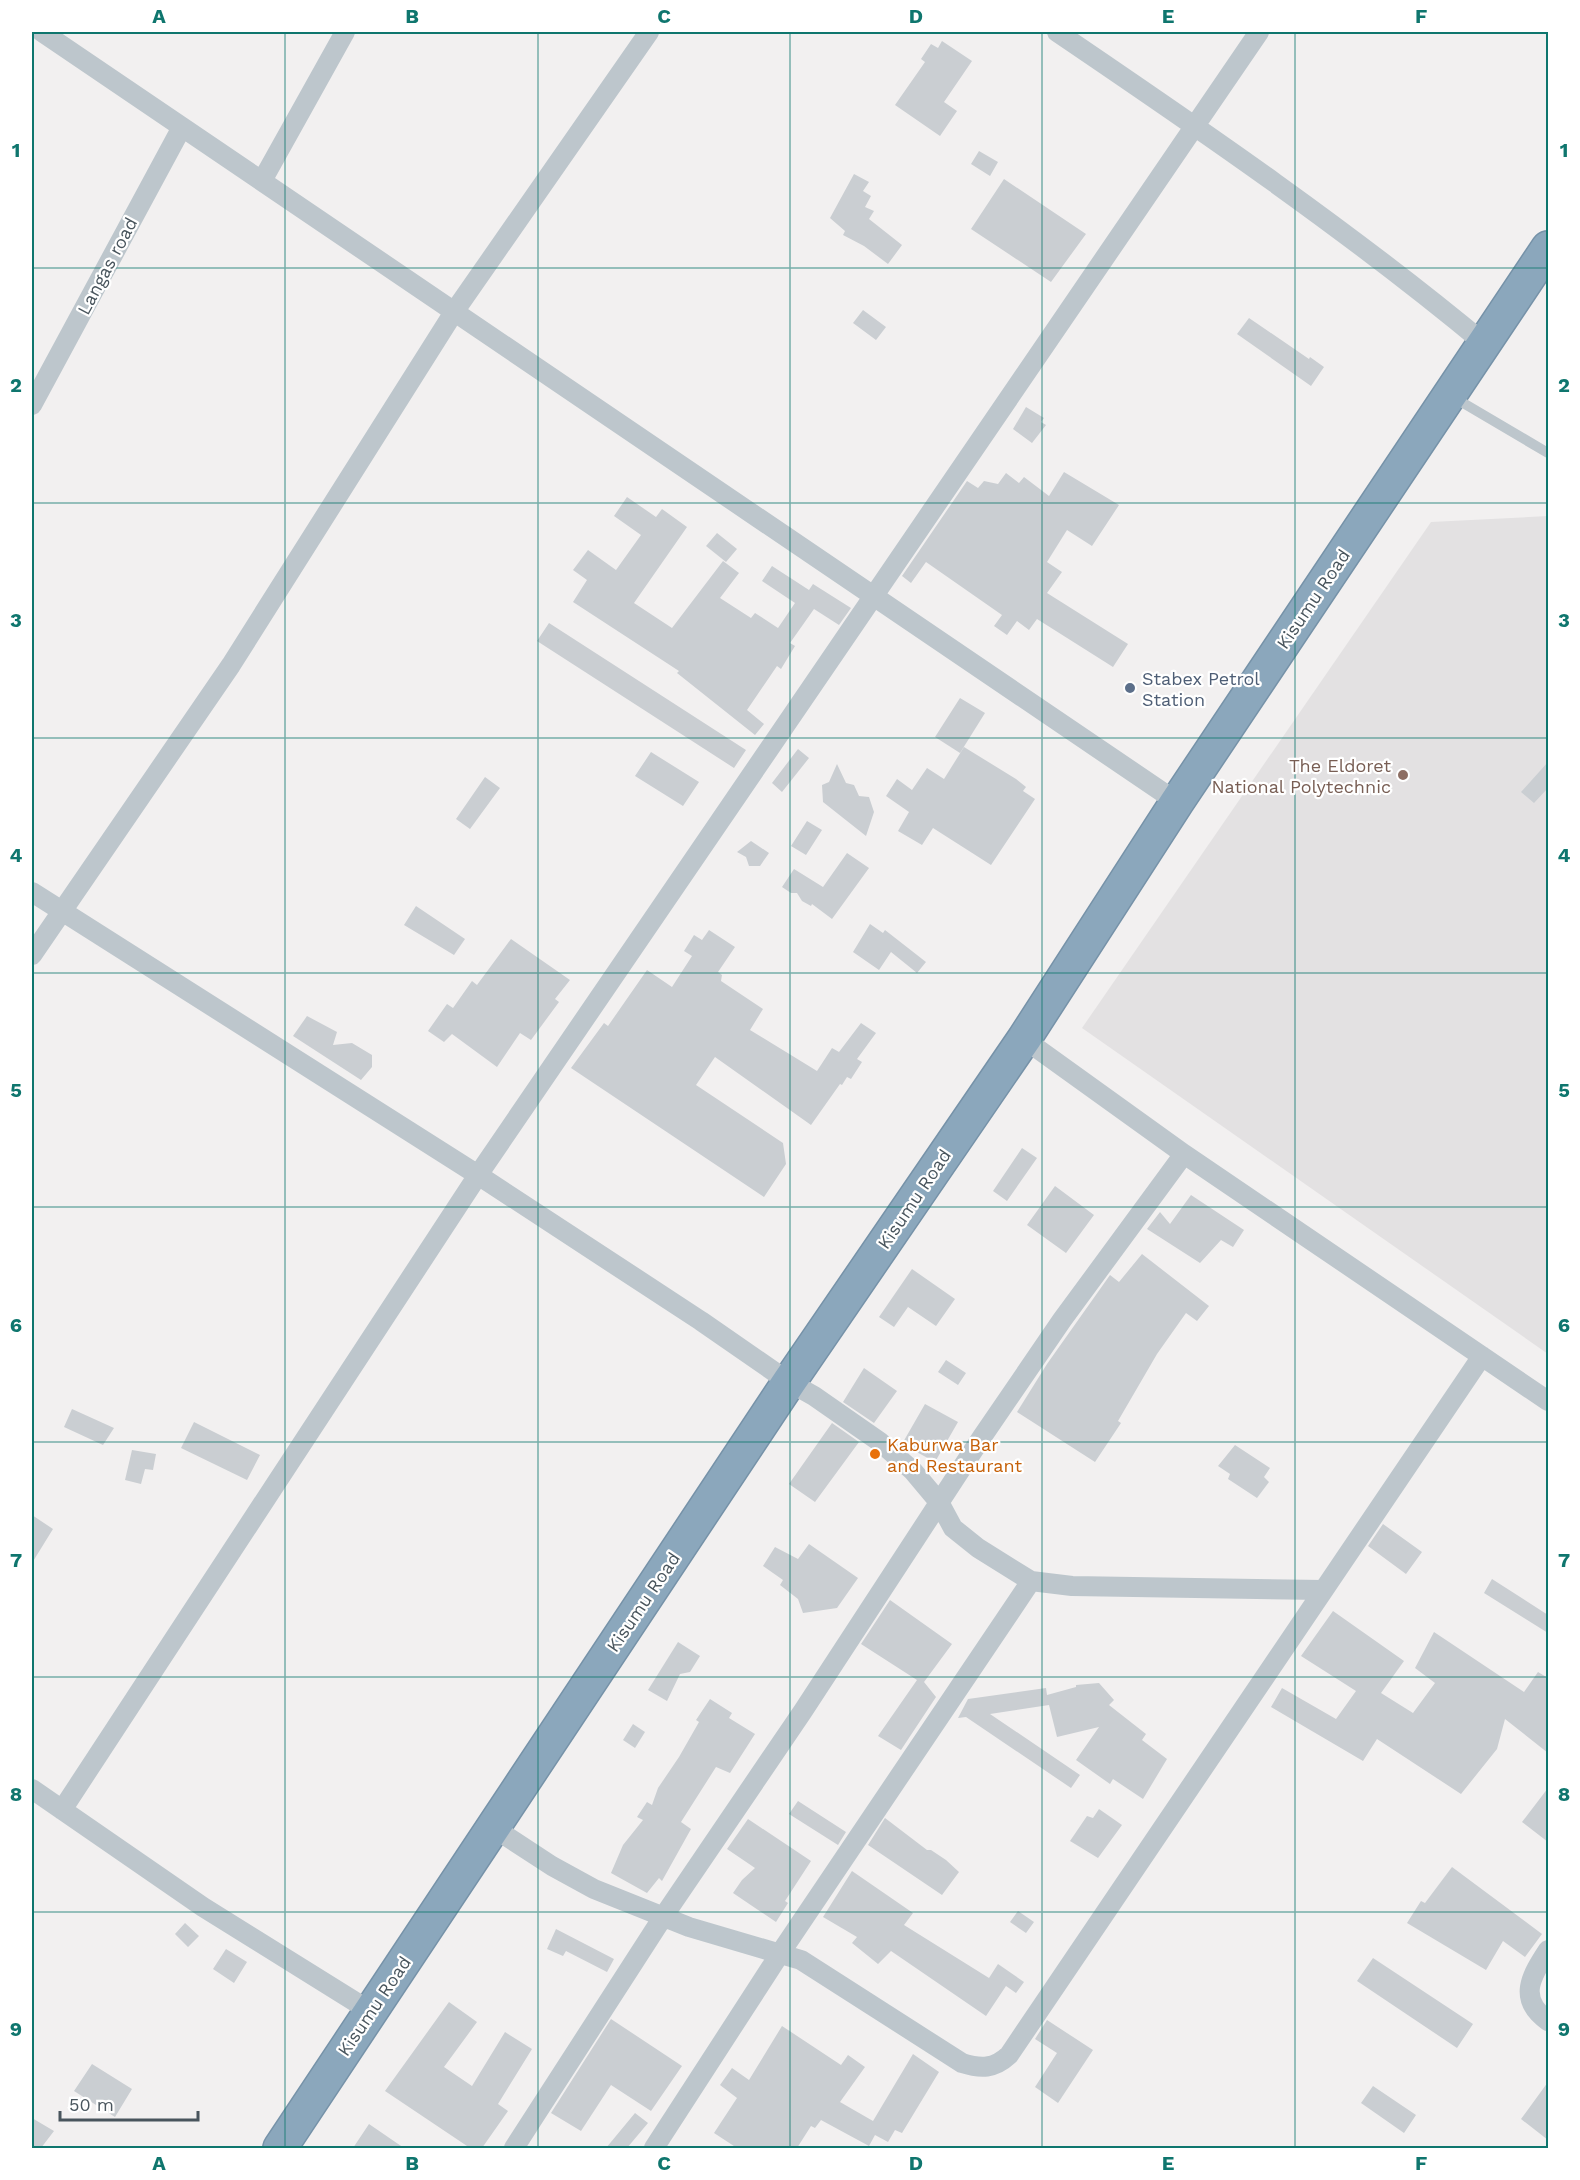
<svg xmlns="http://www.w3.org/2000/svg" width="1580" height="2180" font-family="'Work Sans',sans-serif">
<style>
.education{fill:#e3e1e2}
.building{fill:#caced2}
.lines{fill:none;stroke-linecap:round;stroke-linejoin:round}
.highway-casing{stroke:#7692a8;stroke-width:36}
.lane{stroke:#bdc6cc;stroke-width:10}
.street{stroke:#bdc6cc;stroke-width:20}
.highway{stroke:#8ba7bc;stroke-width:33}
.grid{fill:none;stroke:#0f766e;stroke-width:1.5;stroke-opacity:0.55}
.service-dot{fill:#5c6f8a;stroke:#fff;stroke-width:2}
.education-dot{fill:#8d6e63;stroke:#fff;stroke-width:2}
.food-dot{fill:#e8710a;stroke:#fff;stroke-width:2}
.labels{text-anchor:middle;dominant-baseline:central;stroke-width:4.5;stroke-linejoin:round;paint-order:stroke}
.street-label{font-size:18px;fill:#49555d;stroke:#fff}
.service-label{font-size:18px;fill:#4e5e75;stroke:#fff;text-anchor:start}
.education-label{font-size:18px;fill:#785e54;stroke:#fff;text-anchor:end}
.food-label{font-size:18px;fill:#c56008;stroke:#fff;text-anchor:start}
.neatline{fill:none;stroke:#0f766e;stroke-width:2}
.grid-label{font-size:20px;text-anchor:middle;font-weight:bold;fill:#0f766e}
</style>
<rect width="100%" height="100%" fill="#f2f0f0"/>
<path class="education" d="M1548,516V1354L1082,1028L1431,522Z"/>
<path class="building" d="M942,41L972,61L944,102L957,111L940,136L895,105L925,62L921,59L931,44L938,48Z
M979,151L998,162L990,176L971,164Z
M854,174L869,182L863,191L871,196L865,207L874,211L869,219L902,245L888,264L864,246L843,235L845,231L830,218Z
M1004,179L1086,234L1051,282L971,229Z
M863,310L886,327L876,340L853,323Z
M1249,318L1309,359L1310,357L1324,367L1311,386L1237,334Z
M1026,407L1044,418L1041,422L1046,425L1032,443L1013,429Z
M1064,472L1119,505L1092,546L1067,530L1047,562L1062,572L1047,593L1128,644L1113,667L1037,619L1029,630L1017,621L1007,635L994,626L1002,615L926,562L911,583L902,576L967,481L978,488L984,481L998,484L1006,473L1019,483L1024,477L1049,496Z
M627,497L656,517L662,509L687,527L634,603L672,628L723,561L739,573L720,598L751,618L755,613L778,628L795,603L762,581L772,566L809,590L813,584L851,608L839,625L814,609L790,643L795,646L781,669L777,666L747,710L764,724L755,735L677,673L679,671L573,602L587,580L573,570L588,550L616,570L641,535L614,516Z
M717,533L737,549L726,562L706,546Z
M549,623L746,750L734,768L537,641Z
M960,698L985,713L960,753L935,737Z
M964,747L1016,779L1026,787L1023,791L1035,799L991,865L933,828L922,845L898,831L909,812L886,796L897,779L912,790L927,768L944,779Z
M798,749L809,758L782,792L772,783Z
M651,752L699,782L683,806L635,776Z
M1548,762V788L1534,803L1521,792Z
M837,764L846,783L854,785L859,796L869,797L874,812L866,836L823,802L822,785L829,782Z
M485,777L500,788L470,829L456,819Z
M807,821L822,830L806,855L791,846Z
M751,841L769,853L760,866H749L746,857L737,852Z
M847,853L869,868L832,919L812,904L811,906L802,901L797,893H791L782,887L794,869L823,887Z
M416,906L465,939L454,955L404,925Z
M870,924L883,933L885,930L926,962L917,973L891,952L879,970L853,952Z
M709,930L735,947L718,972L722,975L721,981L763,1009L750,1030L817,1071L832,1048L839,1052L861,1023L876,1033L857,1059L862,1062L851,1079L847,1077L842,1085L840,1084L811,1125L715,1057L696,1085L783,1143L786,1164L764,1197L571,1068L604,1023L608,1026L647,970L672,987L692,956L684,951L694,935L702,940Z
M511,939L570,980L555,999L559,1002L531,1040L520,1033L497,1067L452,1034L444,1042L428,1031L447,1004L453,1008L472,981L477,985Z
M307,1016L337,1032L333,1045L352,1043L372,1055V1067L361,1080L293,1036Z
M1022,1148L1037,1158L1007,1201L993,1191Z
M1055,1186L1094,1215L1066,1253L1027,1225Z
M1191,1195L1244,1230L1233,1247L1221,1240L1200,1263L1147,1229L1160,1212L1170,1224Z
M1142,1254L1209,1306L1197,1321L1186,1313L1157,1354L1118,1421L1121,1423L1095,1462L1017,1412L1047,1364L1110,1275L1119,1282Z
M912,1269L955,1299L936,1326L908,1307L894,1327L879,1317Z
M946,1360L966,1373L958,1385L938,1372Z
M864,1368L897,1391L874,1423L843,1402Z
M925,1404L958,1422L935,1462L902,1444Z
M72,1409L114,1428L103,1445L64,1427Z
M194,1422L260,1455L247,1480L181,1448Z
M832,1423L859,1442L815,1502L789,1484Z
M1235,1445L1270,1468L1264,1477L1269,1482L1257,1498L1228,1479L1230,1474L1218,1466Z
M132,1450L156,1454L153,1470L145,1469L141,1484L125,1480Z
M32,1515L53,1529L32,1563Z
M1383,1524L1422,1552L1406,1574L1368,1546Z
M809,1544L858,1578L837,1608L803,1613L798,1599L780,1585L783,1580L763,1566L775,1547L798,1559Z
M1492,1579L1548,1615V1633L1484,1593Z
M890,1600L952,1644L924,1682L936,1697L901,1750L878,1736L917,1680L861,1644Z
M1333,1611L1404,1661L1381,1693L1413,1713L1435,1683L1415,1668L1434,1632L1524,1692L1538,1672L1548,1678V1753L1505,1719L1497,1749L1461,1794L1377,1739L1363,1761L1271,1707L1282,1688L1336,1719L1356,1691L1301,1656Z
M678,1642L700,1656L690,1672L680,1674L667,1701L648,1690Z
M1099,1683L1114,1700L1109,1705L1146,1734L1142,1740L1167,1759L1143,1799L1113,1779L1110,1784L1076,1760L1099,1727L1057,1737L1049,1705L990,1714L1080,1775L1071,1788L966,1717L958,1718L968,1699L1046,1688L1047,1695L1076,1687V1685Z
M710,1699L732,1713L729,1718L755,1734L730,1773L716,1767L681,1822L691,1829L662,1881L659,1878L647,1893L611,1873L623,1845L643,1820L637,1817L647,1802L652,1805L658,1788L679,1757L699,1722L696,1720Z
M633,1724L645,1732L635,1748L623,1740Z
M1548,1788V1842L1522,1822Z
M798,1801L846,1832L838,1845L789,1814Z
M1099,1809L1122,1825L1098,1858L1070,1841L1087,1816L1093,1818Z
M885,1818L927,1850H931L946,1860L959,1872L942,1895L868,1845Z
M748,1819L811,1861L785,1901L788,1903L776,1922L733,1893L742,1880L755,1868L727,1849Z
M1452,1867L1542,1934L1525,1957L1503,1941L1486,1970L1407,1923L1421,1901L1425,1903Z
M852,1871L913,1913L904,1925L989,1978L998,1964L1024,1982L1016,1993L1006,1986L986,2016L891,1951L878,1964L852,1943L857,1937L823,1917Z
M1018,1911L1034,1922L1026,1933L1010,1922Z
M185,1923L199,1936L188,1947L175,1934Z
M556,1929L614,1959L607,1972L566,1951L563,1956L547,1949Z
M226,1949L247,1962L234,1983L213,1969Z
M1373,1958L1473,2024L1457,2048L1357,1981Z
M449,2002L477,2022L444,2067L472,2086L505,2032L532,2049L498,2104L508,2111L482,2148H470L385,2091Z
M611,2019L682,2066L651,2111L611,2085L581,2131L551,2113Z
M1047,2020L1093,2050L1058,2103L1035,2087L1057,2053L1035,2039Z
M782,2026L841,2065L848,2055L865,2067L840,2102L873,2121L913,2054L939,2072L902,2133L895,2130L888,2142L875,2135L869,2146L821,2120L815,2128L811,2126L797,2148H737L714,2133L737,2098L720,2085L732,2068L749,2080Z
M92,2064L132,2089L115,2117L74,2091Z
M1548,2082V2140L1521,2119Z
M1373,2086L1416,2115L1404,2133L1361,2103Z
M635,2113L648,2123L627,2148H606Z
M32,2118L54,2131L41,2148H32Z
M369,2124L404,2148H353Z"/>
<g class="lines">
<defs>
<path id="highway" d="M280,2148L789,1382L1024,1039L1177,802L1548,248"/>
</defs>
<use href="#highway" class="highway-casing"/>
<path class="lane" d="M1453,397L1548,453"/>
<path class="street" d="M42,32L1177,802
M1057,32C1203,131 1349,231 1485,344
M262,181L345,32
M32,405L182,127
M32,892L478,1175L701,1321L789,1382L814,1396L880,1442L913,1471L939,1502L953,1528L978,1548L1031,1581L1072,1586L1323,1590
M32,955L231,665L454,312L649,32
M1024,1039L1184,1154L1548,1401
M32,1789L203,1907L370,2011
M62,1810L478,1175L1259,32
M494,1828L552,1866L594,1889L689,1927L801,1960L962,2063C981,2069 994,2069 1009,2055L1482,1356
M1548,1950C1531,1976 1517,1999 1548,2021
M514,2148L663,1917L803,1711L982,1437L1062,1320L1184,1154
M654,2148L781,1952L1031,1581"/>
<use href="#highway" class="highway"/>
</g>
<path class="grid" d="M285,32V2148M538,32V2148M790,32V2148M1042,32V2148M1295,32V2148M32,268H1548M32,503H1548M32,738H1548M32,973H1548M32,1207H1548M32,1442H1548M32,1677H1548M32,1912H1548"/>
<circle class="service-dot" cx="1130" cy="688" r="6"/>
<circle class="education-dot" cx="1403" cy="775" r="6"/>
<circle class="food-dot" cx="875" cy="1454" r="6"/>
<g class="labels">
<g class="street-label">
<text transform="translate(107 266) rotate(-62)">Langas road</text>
<text transform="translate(1313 599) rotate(-56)">Kisumu Road</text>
<text transform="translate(914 1199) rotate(-56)">Kisumu Road</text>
<text transform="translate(643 1602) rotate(-56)">Kisumu Road</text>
<text transform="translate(374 2006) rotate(-56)">Kisumu Road</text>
</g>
<g class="service-label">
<text x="1142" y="678">Stabex Petrol<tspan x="1142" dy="21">Station</tspan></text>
</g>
<g class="education-label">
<text x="1391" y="765">The Eldoret<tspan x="1391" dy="21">National Polytechnic</tspan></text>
</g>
<g class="food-label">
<text x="887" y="1444">Kaburwa Bar<tspan x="887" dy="21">and Restaurant</tspan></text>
</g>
</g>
<rect width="1580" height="2180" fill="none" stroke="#ffffff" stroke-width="66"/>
<path d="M60 2111v9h138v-9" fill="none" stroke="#49555d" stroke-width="3"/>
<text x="69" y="2111" font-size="18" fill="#49555d" stroke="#ffffff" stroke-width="4.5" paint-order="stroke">50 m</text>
<rect x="33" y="33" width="1514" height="2114" class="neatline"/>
<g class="grid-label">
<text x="159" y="23">A</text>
<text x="412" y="23">B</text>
<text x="664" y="23">C</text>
<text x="916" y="23">D</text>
<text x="1168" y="23">E</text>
<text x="1421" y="23">F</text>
<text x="16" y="157">1</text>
<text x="1564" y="157">1</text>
<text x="16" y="392">2</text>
<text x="1564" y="392">2</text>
<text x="16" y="627">3</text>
<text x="1564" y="627">3</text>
<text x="16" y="862">4</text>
<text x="1564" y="862">4</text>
<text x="16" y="1097">5</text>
<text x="1564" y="1097">5</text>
<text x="16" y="1332">6</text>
<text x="1564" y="1332">6</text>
<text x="16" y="1567">7</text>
<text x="1564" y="1567">7</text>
<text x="16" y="1801">8</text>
<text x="1564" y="1801">8</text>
<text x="16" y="2036">9</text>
<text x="1564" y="2036">9</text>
<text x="159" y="2170">A</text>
<text x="412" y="2170">B</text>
<text x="664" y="2170">C</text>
<text x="916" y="2170">D</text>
<text x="1168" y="2170">E</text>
<text x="1421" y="2170">F</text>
</g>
</svg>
